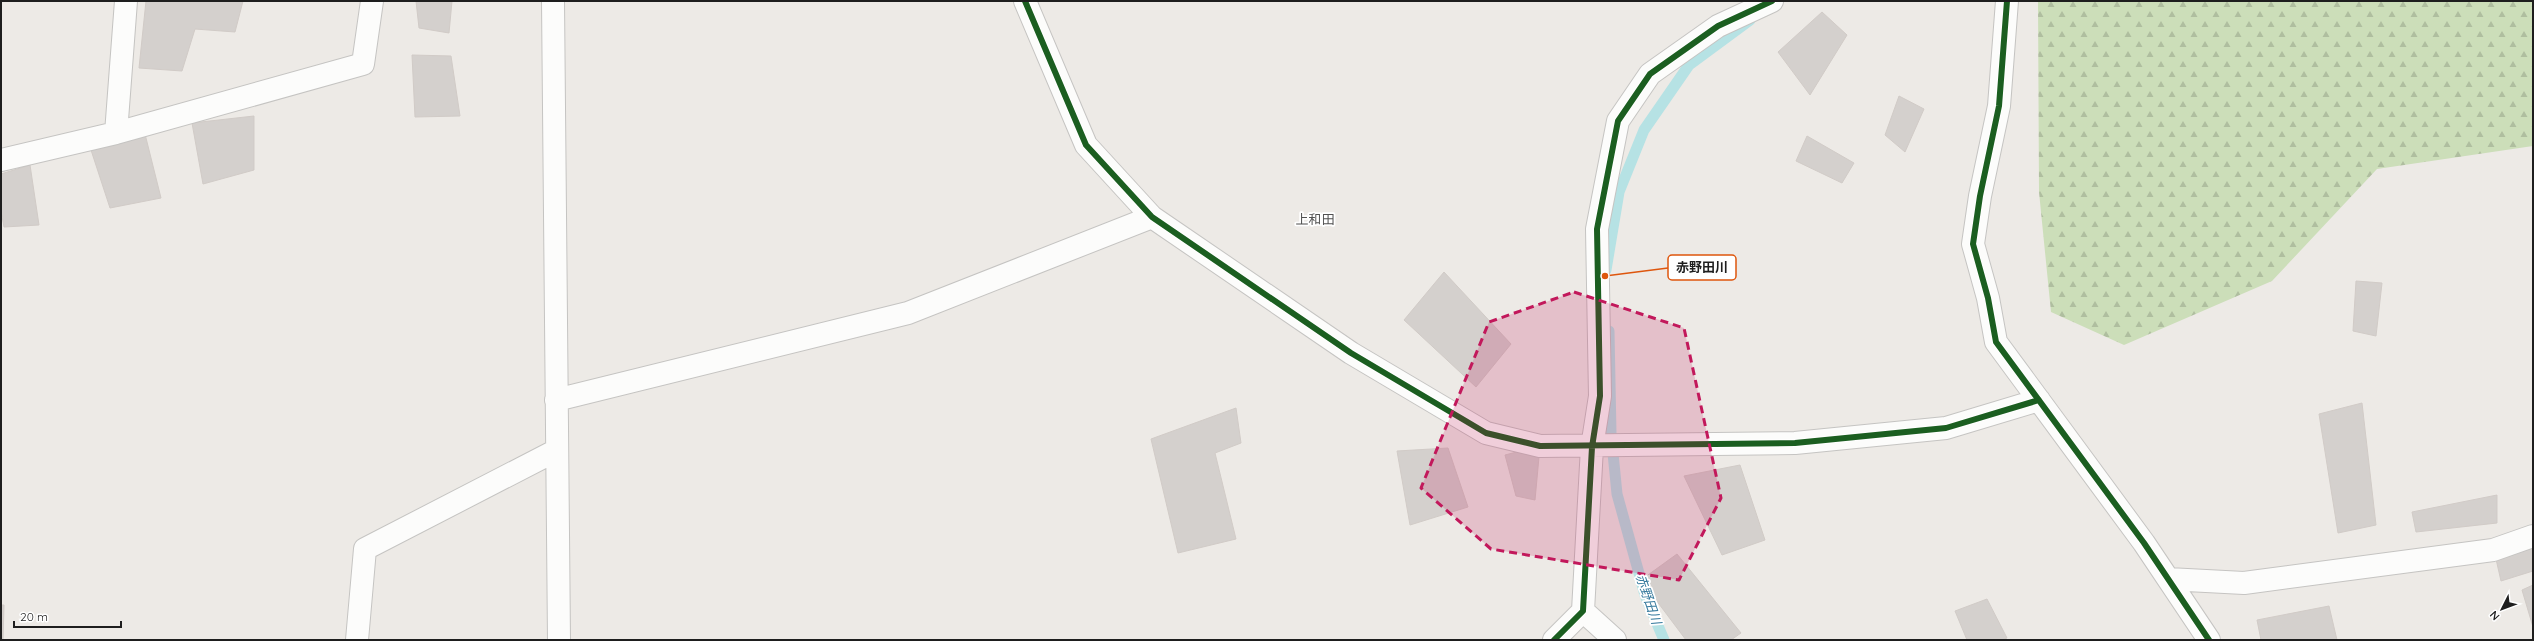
<svg xmlns="http://www.w3.org/2000/svg" width="2534" height="641" font-family="Quicksand,'Noto Sans JP',sans-serif">
<style>
.forest{fill:url(#forest-firs)}
.lines{fill:none;stroke-linecap:round;stroke-linejoin:round}
.stream{stroke:#b6e2e4;stroke-width:11}
.building{fill:#d4d0cd;stroke:#d1cbc7}
.minor-casing{stroke:#c5c4c2;stroke-width:24}
.minor{stroke:#fcfcfb;stroke-width:22}
.cycleway-casing{stroke:#fff;stroke-width:8}
.cycleway{stroke:#1b5e20;stroke-width:6}
.marked{fill:#c2185b;fill-opacity:0.2;stroke:#c2185b;stroke-width:3;stroke-dasharray:8 5;stroke-linejoin:round}
.labels{text-anchor:middle;dominant-baseline:central;stroke-width:3.5;stroke-linejoin:round;paint-order:stroke}
.neighbourhood-label{font-size:13px;fill:#515151;stroke:#fff}
.water-label{font-size:13px;font-style:italic;fill:#397c9f;stroke:#fff}
.leader{fill:none;stroke:#de560d;stroke-width:1.5}
.callout-dot{fill:#de560d;stroke:#fff;stroke-width:1.5}
.callout{fill:#fff;stroke:#de560d;stroke-width:1.5}
.callout-label{font-size:13px;text-anchor:middle;font-weight:bold;fill:#1e1e1e}
</style>
<defs>
<pattern id="forest-firs" width="22" height="20" patternUnits="userSpaceOnUse"><rect width="22" height="20" fill="#ccdeb9"/><path d="M5 1l3.5 6h-7zM16 11l3.5 6h-7z" fill="#afbe9f"/></pattern>
</defs>
<rect width="100%" height="100%" fill="#edeae6"/>
<path class="forest" d="M2038,1H2533V146L2377,169L2272,281L2124,345L2051,312L2039,192Z"/>
<g class="lines">
<path class="stream" d="M1606,270L1619,192L1644,130L1689,65L1750,20
M1609,331L1611,433L1617,494L1645,595L1664,640"/>
</g>
<path class="building" d="M146,1H243L235,32L195,29L182,71L139,68Z
M416,1H452L449,33L419,28Z
M1822,12L1847,35L1810,95L1778,52Z
M412,55L451,56L460,116L415,117Z
M1899,96L1924,109L1905,152L1885,135Z
M254,116V170L203,184L192,123Z
M145,134L161,198L110,208L91,150Z
M1807,136L1854,163L1842,183L1796,161Z
M30,165L39,225L4,227L1,211V174Z
M1444,272L1511,344L1476,387L1404,320Z
M2356,281L2382,283L2376,336L2353,331Z
M2362,403L2376,525L2338,533L2319,414Z
M1236,408L1241,443L1215,453L1236,539L1178,553L1151,439Z
M1540,446L1535,500L1516,496L1505,455Z
M1448,448L1468,507L1410,525L1397,451Z
M1740,465L1765,540L1722,555L1684,476Z
M2497,495V523L2416,532L2412,512Z
M2533,548V571L2501,581L2496,559Z
M1677,554L1741,633L1731,640H1686L1641,580Z
M2533,585V627L2522,590Z
M1987,599L2007,638L2002,640H1967L1955,611Z
M1,605H4L3,640H1Z
M2329,606L2337,640H2261L2257,620Z"/>
<g class="lines">
<defs>
<path id="minor" d="M553,1L559,640
M1025,1L1086,145L1152,217L1351,353L1486,433L1540,446L1795,443L1946,428L2039,400
M2007,1L1999,106L1980,196L1973,244L1988,298L1996,342L2144,543L2209,640
M116,133L126,1
M1,160L116,133L363,64L372,1
M556,400L908,313L1152,217
M2168,579L2244,583L2493,550L2533,536
M1583,611L1615,640
M357,640L365,549L557,450
M1554,640L1583,611L1592,447L1600,396L1597,229L1618,121L1650,74L1718,26L1772,1"/>
</defs>
<use href="#minor" class="minor-casing"/>
<use href="#minor" class="minor"/>
<defs>
<path id="cycleway" d="M1025,1L1086,145L1152,217L1351,353L1486,433L1540,446L1795,443L1946,428L2039,400
M2007,1L1999,106L1980,196L1973,244L1988,298L1996,342L2144,543L2209,640
M1554,640L1583,611L1592,447L1600,396L1597,229L1618,121L1650,74L1718,26L1772,1"/>
</defs>
<use href="#cycleway" class="cycleway-casing"/>
<use href="#cycleway" class="cycleway"/>
</g>
<path class="marked" d="M1574,292L1684,328L1721,498L1679,580L1491,549L1421,488L1489,322Z"/>
<g class="labels">
<g class="neighbourhood-label">
<text x="1315" y="219">上和田</text>
</g>
<g class="water-label">
<text transform="translate(1649 599) rotate(71)">赤野田川</text>
</g>
</g>
<path class="leader" d="M1605 276L1668 268"/>
<circle class="callout-dot" cx="1605" cy="276" r="4"/>
<rect class="callout" x="1668" y="255" width="68" height="25" rx="4"/>
<g class="callout-label">
<text x="1702" y="272">赤野田川</text>
</g>
<rect width="2534" height="641" fill="none" stroke="#1e1e1e" stroke-width="4"/>
<g transform="translate(2502 609) rotate(228)" stroke="#ffffff" stroke-width="3" paint-order="stroke">
<path d="M0-3L7 15L0 10L-7 15Z" fill="#1e1e1e"/>
<text y="-6" font-size="11" font-weight="bold" text-anchor="middle" fill="#1e1e1e">N</text>
</g>
<path d="M14 621v6h107v-6" fill="none" stroke="#1e1e1e" stroke-width="2"/>
<text x="20" y="621" font-size="12" fill="#1e1e1e" stroke="#ffffff" stroke-width="3" paint-order="stroke">20 m</text>
</svg>
